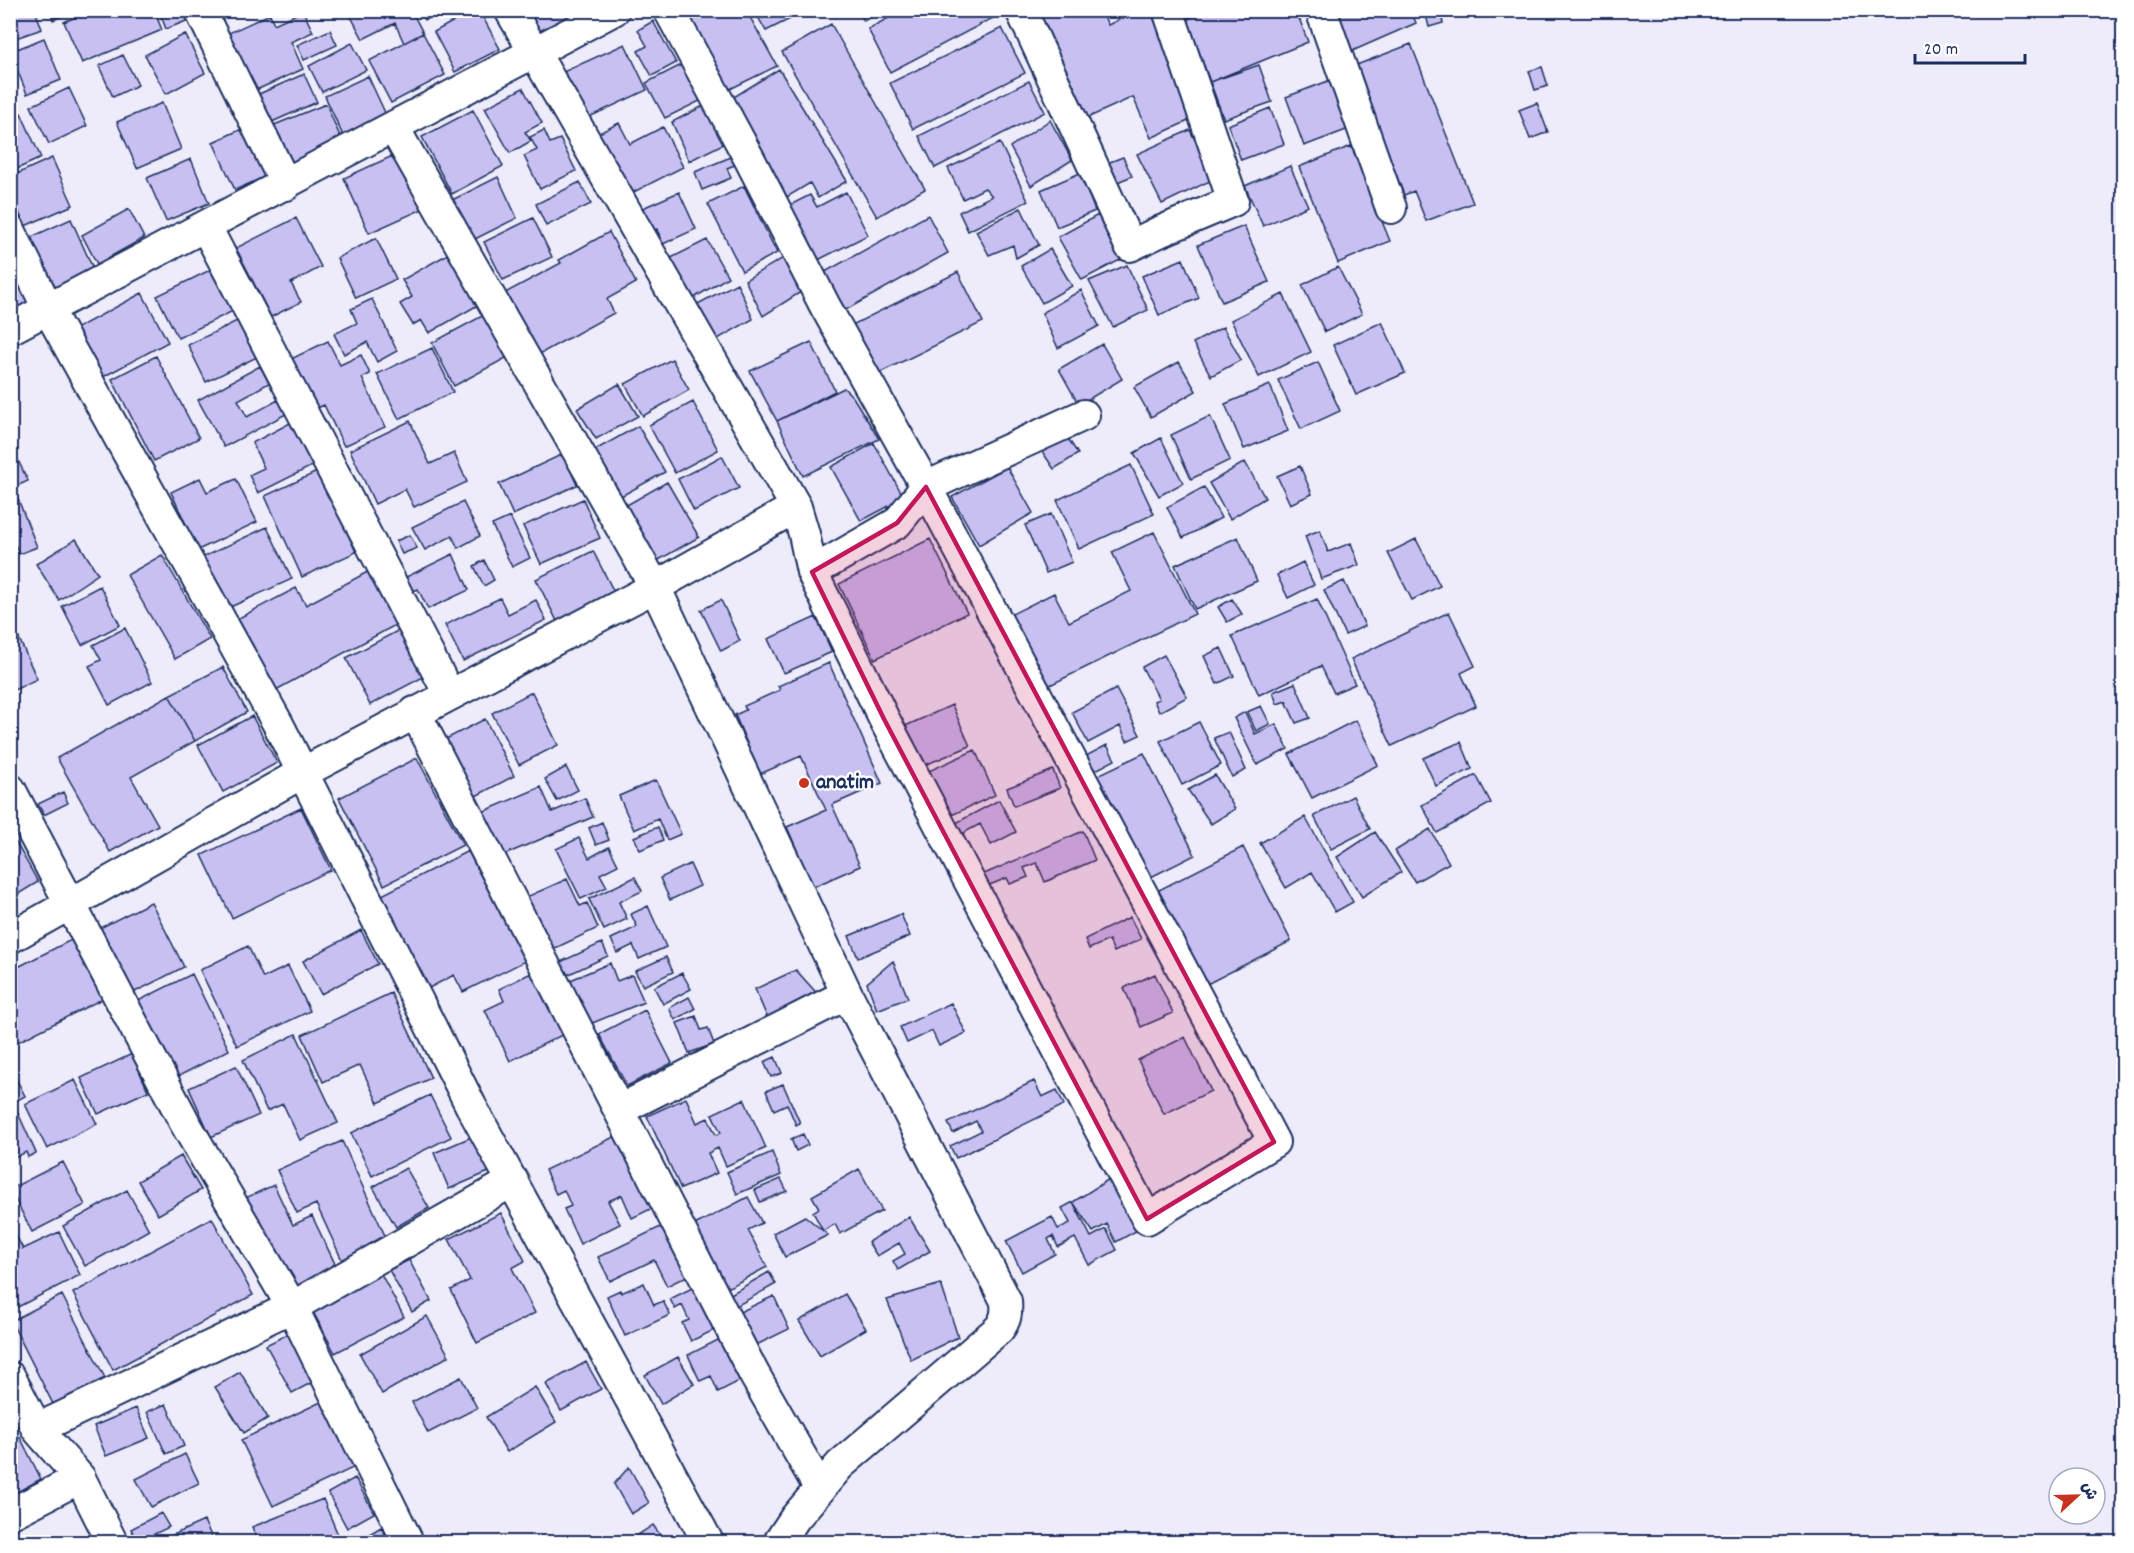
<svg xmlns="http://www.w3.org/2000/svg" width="2134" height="1553" font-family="Dekko,'Playpen Sans Arabic',sans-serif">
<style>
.building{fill:#c8c0f2;stroke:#1b2f5e;stroke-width:1.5}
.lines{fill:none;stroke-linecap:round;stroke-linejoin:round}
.minor-casing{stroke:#1b2f5e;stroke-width:34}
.minor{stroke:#fff;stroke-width:30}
.marked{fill:#c2185b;fill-opacity:0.2;stroke:#c2185b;stroke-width:4.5;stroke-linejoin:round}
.poi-dot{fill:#c8321e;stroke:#fff;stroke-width:2}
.labels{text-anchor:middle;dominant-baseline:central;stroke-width:4.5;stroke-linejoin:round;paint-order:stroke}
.poi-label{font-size:22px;font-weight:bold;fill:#1b2f5e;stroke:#fff;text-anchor:start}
</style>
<rect width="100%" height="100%" fill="#eeecfb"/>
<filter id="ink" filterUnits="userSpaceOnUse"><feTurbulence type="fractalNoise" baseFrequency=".0167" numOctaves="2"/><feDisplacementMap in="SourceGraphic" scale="12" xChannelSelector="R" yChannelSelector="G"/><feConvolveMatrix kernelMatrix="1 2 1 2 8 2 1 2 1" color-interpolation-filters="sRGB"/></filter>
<g filter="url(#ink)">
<path class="building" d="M10,10H35L42,29L10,40Z
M50,10H75L53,20Z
M92,10H154L162,30L82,63L64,22Z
M159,10H185L189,20L166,29Z
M350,10H411L423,33L404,43L395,23L363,39L348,11Z
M421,10H442L443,14L424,20Z
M474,10H479L500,49L455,72L434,32Z
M518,10H572L577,21L533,42Z
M686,10H746L777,66L728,90Z
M754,10H808L766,31Z
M858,10H883L864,21Z
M903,10H992L995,17L890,72L868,29Z
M1036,10H1101L1108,25L1138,10H1150L1197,117L1151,138L1133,97L1085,119Z
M1209,10H1296L1308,42L1210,82L1187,19Z
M1332,10H1411L1416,23L1350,52Z
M303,11L313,32L291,42L303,69L245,95L218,38L270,14L274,24Z
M1440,11L1443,23L1429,27L1426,15Z
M653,21L676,63L652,76L638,51L647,46L638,30Z
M831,24L925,189L877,217L782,52Z
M1002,28L1025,73L913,129L890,83Z
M330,30L337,45L304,60L297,45Z
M423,33L445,75L391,103L369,61Z
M185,34L205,73L166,94L145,55Z
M44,38L61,80L27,94L10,52Z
M352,43L366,70L322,92L309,66Z
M625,44L647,90L585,119L563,72Z
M1411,44L1473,203L1426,221L1414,191L1404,195L1354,66Z
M123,55L138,85L113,97L99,66Z
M685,63L704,99L665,118L646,83Z
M1259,65L1272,102L1224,119L1210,82Z
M1542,67L1548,86L1535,90L1529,71Z
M779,69L847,181L818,198L810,183L787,197L729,100Z
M304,74L317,102L263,126L250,98Z
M368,76L388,119L344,138L325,96Z
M1336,78L1354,127L1304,146L1286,97Z
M1029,81L1045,112L935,168L919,136Z
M69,88L87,126L49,144L31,106Z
M523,88L542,123L525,132L531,141L510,153L485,108Z
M10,91L17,105L10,108Z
M711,102L733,139L689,161L672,122Z
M162,103L181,149L137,168L117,122Z
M1537,103L1548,132L1530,139L1519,110Z
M326,104L342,141L282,166L267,128Z
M1270,108L1284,144L1241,160L1228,125Z
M473,110L503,166L452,194L422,137Z
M21,113L41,158L10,172V118Z
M1050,120L1072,160L1031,186L1010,147Z
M619,123L630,144L663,127L683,167L622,198L591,137Z
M251,125L273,173L235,190L213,142Z
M544,130L550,143L560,139L576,171L540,189L524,156L537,150L530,137Z
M1190,130L1214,179L1162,204L1137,154Z
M1000,143L1028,201L968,231L959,212L992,196L985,188L963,199L948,168Z
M1351,146L1390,241L1338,263L1299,167Z
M399,153L425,208L369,233L344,178Z
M733,156L737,164L727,168L731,178L702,190L695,172Z
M1123,157L1132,176L1110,185L1102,165Z
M52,158L73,205L25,226L10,192V177Z
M191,159L209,203L166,221L147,178Z
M1290,166L1308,206L1263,226L1245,186Z
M1080,173L1095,211L1057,227L1041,190Z
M498,177L517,218L469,242L448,202Z
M580,182L591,204L546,226L536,204Z
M744,186L777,253L742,271L708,204Z
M679,192L696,229L663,244L657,229L646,234L636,211Z
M846,192L868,235L818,260L790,205L810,195L817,207Z
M1021,208L1039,245L1016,258L1013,245L989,255L976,231Z
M129,209L144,238L97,264L82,235Z
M928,215L948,253L844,311L823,273Z
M1098,215L1122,259L1082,280L1058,237Z
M296,218L321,267L291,283L301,302L271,317L236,248Z
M533,218L552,257L503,280L484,242Z
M71,219L95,273L54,292L29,238Z
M1244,226L1269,282L1222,302L1198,245Z
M609,232L636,283L607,299L614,313L538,355L505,293L561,263L559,260Z
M376,238L396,279L356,298L337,258Z
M707,240L728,277L686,303L661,263Z
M1050,249L1072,286L1042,303L1021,266Z
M455,250L485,301L429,333L421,320L413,325L400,304L412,297L402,280Z
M785,257L804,290L763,316L745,280Z
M1183,259L1199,298L1159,315L1142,276Z
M10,261L30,305L10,314Z
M1127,265L1148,310L1113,327L1089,281Z
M1338,267L1362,314L1325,332L1302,285Z
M212,269L233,311L178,338L157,296Z
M958,272L983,322L875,375L850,326Z
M737,283L753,319L709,344L690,308Z
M1081,290L1099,326L1058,348L1042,313Z
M142,293L168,342L103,377L77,328Z
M1283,294L1311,352L1259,377L1231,320Z
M372,299L397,351L377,362L367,342L344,354L334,334L357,323L351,309Z
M484,315L506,358L454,386L432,343Z
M241,319L259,356L206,382L188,345Z
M1382,322L1405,373L1356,395L1333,345Z
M1223,327L1241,360L1211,376L1193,343Z
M328,341L340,365L361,355L370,374L362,378L385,427L344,446L324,405L313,410L289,360Z
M811,342L835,391L777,421L750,371Z
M1102,344L1122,379L1079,405L1059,369Z
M432,348L453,392L399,419L377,374Z
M156,356L199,438L154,461L112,379Z
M672,359L689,390L643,416L625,384Z
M1179,362L1196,391L1151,417L1134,387Z
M1318,362L1340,411L1301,429L1278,380Z
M260,366L269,383L238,400L247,417L278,400L286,414L224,447L198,400Z
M619,384L638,416L596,439L577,409Z
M1270,385L1288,431L1244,449L1225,404Z
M844,388L853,397L879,439L803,476L777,421Z
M693,402L718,450L675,473L649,425Z
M1210,416L1230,460L1191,479L1171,435Z
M410,421L430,464L454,453L467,482L414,507L405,489L375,504L350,450Z
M292,422L314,465L258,493L249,475L264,468L252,443Z
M638,426L665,472L614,500L588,454Z
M1064,432L1078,454L1054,469L1039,447Z
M1161,438L1183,483L1159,496L1134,453Z
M874,443L904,498L861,521L831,467Z
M10,444L28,481L10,489Z
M563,454L577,485L513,515L499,484Z
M722,456L739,488L694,511L678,479Z
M1245,462L1265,498L1230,519L1209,483Z
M1131,465L1154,514L1079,549L1057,500Z
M1300,466L1312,494L1290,504L1277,476Z
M1007,467L1033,513L979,545L952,497Z
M319,471L356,552L302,577L265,496Z
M200,478L207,492L236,479L257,522L198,550L171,492Z
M667,482L699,537L657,561L625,506Z
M1204,487L1221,518L1183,538L1167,507Z
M16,494L37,547L19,554L13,540L10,541V496Z
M583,499L600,538L541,564L523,526Z
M463,502L480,536L458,548L452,536L425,550L412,527Z
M1051,514L1072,562L1046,573L1025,525Z
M510,517L530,558L512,567L492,525Z
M267,527L292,579L226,609L203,557Z
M1320,530L1328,552L1351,543L1359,565L1321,579L1305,536Z
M1154,532L1195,614L1044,688L1008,616L1054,593L1069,622L1131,591L1112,552Z
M410,535L417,548L402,554L396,541Z
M1238,537L1257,581L1195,609L1175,565Z
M76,539L98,574L59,600L36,564Z
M930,539L967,613L875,659L839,584Z
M1416,539L1440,586L1412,600L1388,553Z
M593,551L615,594L558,623L536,579Z
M453,554L469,590L428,609L418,589L409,593L402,579Z
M162,555L210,639L175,659L127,575Z
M484,560L494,580L484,586L474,566Z
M1303,562L1314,585L1288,598L1277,575Z
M373,569L401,622L276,690L237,619L296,588L306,605Z
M1344,581L1365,626L1345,635L1324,590Z
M100,586L120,625L82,645L62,606Z
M500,598L508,614L536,600L546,620L463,661L445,625Z
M1232,599L1242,614L1227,622L1218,607Z
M1317,599L1355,684L1334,693L1321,666L1259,695L1232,636Z
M721,600L740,641L721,651L701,610Z
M1449,612L1475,666L1461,673L1476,706L1392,746L1351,659Z
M816,617L832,652L784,673L768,639Z
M125,628L152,682L109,705L89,666L101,660L93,645Z
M403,628L427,675L370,705L346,658Z
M17,634L37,679L10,692V637Z
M1221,648L1234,676L1217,684L1204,656Z
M1164,655L1187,697L1159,712L1154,701L1159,699L1142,667Z
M829,663L882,783L832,805L860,866L813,887L787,827L826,810L801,756L760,774L735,715L746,710L744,706L780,690L778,686Z
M223,667L247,712L195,741L169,695Z
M1295,683L1310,718L1296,723L1286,701L1277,704L1273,692Z
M1116,689L1140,735L1127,741L1120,726L1088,743L1072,712Z
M532,692L558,745L519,765L492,713Z
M169,695L195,741L131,777L158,825L110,852L57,758Z
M952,705L970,746L918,768L901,728Z
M1261,706L1270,724L1256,731L1247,712Z
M1245,712L1255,734L1276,724L1288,749L1257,765L1234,718Z
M252,716L277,763L223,792L198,745Z
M485,719L514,776L474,797L444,740Z
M1356,720L1378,765L1312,798L1289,754Z
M1199,722L1221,765L1182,785L1160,741Z
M1229,732L1246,770L1232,777L1214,738Z
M1461,742L1472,769L1436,786L1423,758Z
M1107,745L1115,760L1092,772L1084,757Z
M975,750L995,795L941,820L920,775Z
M1144,753L1195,855L1145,880L1094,777Z
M417,758L463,845L384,885L339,798Z
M566,767L578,790L557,801L545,779Z
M1053,770L1060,788L1014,806L1007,788Z
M1215,775L1235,809L1211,824L1188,790Z
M1476,775L1491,803L1437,833L1422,805Z
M656,780L681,834L667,840L658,819L634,830L619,796Z
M541,787L552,812L585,798L593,817L499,857L480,813Z
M63,792L68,803L44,815L38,804Z
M1353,796L1370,829L1331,849L1314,816Z
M999,800L1016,832L991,845L980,824L960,835L954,824Z
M301,808L331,870L232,918L202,855Z
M1305,817L1353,902L1335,912L1312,872L1286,888L1260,843Z
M602,822L609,840L596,845L589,828Z
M658,827L663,840L640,850L634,837Z
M1430,829L1449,863L1415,882L1395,851Z
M1083,831L1095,860L1045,882L1037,863L1024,868L1028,877L1010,884L1007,878L987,886L982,875Z
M10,832L38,882L10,899Z
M1375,832L1401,872L1362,897L1337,857Z
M579,838L589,858L609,847L618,865L600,874L607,887L581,899L556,849Z
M1243,847L1291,941L1205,985L1157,891Z
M468,851L525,961L463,992L454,975L429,988L382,895Z
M690,864L700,886L670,900L660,878Z
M635,877L642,891L619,902L627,919L604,930L589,899Z
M567,879L580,906L587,903L598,928L547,952L522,899Z
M151,902L184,967L131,994L98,929Z
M648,906L666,947L639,959L633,945L617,953L611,939L637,927L631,914Z
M901,914L910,936L858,958L849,936Z
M1130,917L1141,939L1114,952L1109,940L1089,949L1085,939Z
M361,930L378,964L321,994L303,961Z
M75,938L106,997L10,1046V971Z
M602,943L608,956L565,976L558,963Z
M248,946L263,978L288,966L310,1011L237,1046L200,970Z
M666,957L673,972L643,986L635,971Z
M893,961L908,998L877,1010L867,983Z
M610,963L617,981L632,975L644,1002L585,1026L566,982Z
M796,970L822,999L770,1024L755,989Z
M531,973L535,981L546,976L572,1030L510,1061L485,1010L504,1001L499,989Z
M682,973L691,989L663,1004L654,987Z
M192,974L229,1050L177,1077L138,1001Z
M1155,974L1173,1013L1141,1027L1124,988Z
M391,993L431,1078L378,1103L360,1065L323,1082L302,1035Z
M689,997L695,1009L675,1020L669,1008Z
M951,1003L966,1033L939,1046L932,1031L907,1043L900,1027Z
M645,1010L672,1063L627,1086L599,1034Z
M696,1016L701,1030L708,1028L714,1044L689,1053L677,1023Z
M296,1034L338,1123L300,1140L283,1104L267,1111L243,1060Z
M1185,1037L1211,1091L1164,1114L1138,1060Z
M132,1054L148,1091L98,1114L81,1078Z
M775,1057L782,1073L771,1077L764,1062Z
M236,1066L259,1115L211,1137L189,1088Z
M10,1067L25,1096L10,1104Z
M75,1080L97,1124L47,1149L25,1104Z
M1034,1081L1042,1097L1057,1090L1064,1105L956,1158L950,1146L981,1131L976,1121L953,1133L948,1123Z
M783,1084L800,1123L796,1125L787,1104L774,1110L766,1091Z
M430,1095L451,1137L372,1176L351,1133Z
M686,1098L697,1123L708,1118L716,1135L721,1133L712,1114L744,1099L766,1148L726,1166L718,1148L708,1153L717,1173L681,1189L647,1116Z
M18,1113L36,1153L28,1157L26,1152L12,1159L10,1117Z
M624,1132L659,1205L632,1218L622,1195L608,1201L620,1224L580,1244L564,1209L571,1206L564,1190L556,1194L545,1170Z
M803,1134L808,1145L796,1151L791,1139Z
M476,1135L491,1171L449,1189L434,1153Z
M342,1141L387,1240L342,1260L316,1204L297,1213L277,1170Z
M772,1152L781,1175L737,1194L727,1172Z
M181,1156L201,1190L158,1215L138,1181Z
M63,1162L85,1205L32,1232L10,1189Z
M406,1168L429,1208L396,1227L373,1187Z
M859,1169L882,1211L840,1234L835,1224L823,1231L813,1212L819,1208L812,1196Z
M781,1179L787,1191L760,1202L755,1190Z
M1109,1179L1136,1231L1116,1242L1107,1224L1093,1232L1073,1202Z
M274,1185L293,1225L312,1216L337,1268L285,1293L241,1200Z
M127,1190L149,1230L85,1266L63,1226Z
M748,1197L762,1223L748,1230L767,1267L722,1291L685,1230Z
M1073,1202L1091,1237L1106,1229L1117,1250L1089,1265L1075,1238L1058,1247L1053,1236L1048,1239L1055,1254L1022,1272L1006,1241L1052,1217L1058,1229L1070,1223L1062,1208Z
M501,1213L525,1261L512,1268L535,1313L477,1343L451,1290L470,1280L449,1239Z
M805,1216L828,1235L785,1257L773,1233Z
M909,1217L930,1251L898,1270L893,1261L905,1254L899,1243L877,1256L868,1242Z
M212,1218L253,1295L113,1370L73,1293Z
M673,1221L697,1271L667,1286L654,1260L610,1281L598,1257Z
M10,1224L23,1249L59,1232L80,1275L10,1311Z
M409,1260L431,1301L412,1312L389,1270Z
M380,1272L404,1317L335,1353L311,1308Z
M769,1272L776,1284L729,1310L722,1299Z
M704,1282L725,1325L691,1341L682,1323L689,1320L682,1305L675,1309L670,1299Z
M644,1283L654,1305L663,1301L670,1315L625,1336L607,1296L620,1290L621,1293Z
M941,1284L958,1337L911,1360L887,1300Z
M845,1294L866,1329L820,1356L799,1321Z
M62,1295L105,1378L53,1404L11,1321Z
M774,1296L789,1329L746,1350L731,1316Z
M427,1316L449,1356L382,1394L360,1354Z
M288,1334L313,1382L292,1393L266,1345Z
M730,1334L751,1375L718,1392L711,1376L700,1381L688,1355Z
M678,1357L694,1384L661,1404L645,1375Z
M586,1362L601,1389L561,1411L546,1384Z
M240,1372L268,1418L244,1433L215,1387Z
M461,1377L477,1408L428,1433L412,1402Z
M535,1387L556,1422L507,1452L486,1417Z
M327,1399L359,1465L273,1506L241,1440Z
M166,1404L184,1446L166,1454L147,1412Z
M136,1408L149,1438L106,1456L94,1426Z
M10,1415L18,1429L10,1433Z
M20,1437L41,1479L10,1496V1442Z
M185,1454L199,1483L151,1507L136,1479Z
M629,1467L649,1503L631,1514L614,1484Z
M355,1478L374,1513L347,1528L328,1493Z
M323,1499L341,1542H258L252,1527Z
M161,1513L169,1527L138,1542L131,1529Z
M204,1521L214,1542H157Z
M653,1525L665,1542H629V1541Z
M381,1527L390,1542H356Z"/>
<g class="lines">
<defs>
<path id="minor" d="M200,10L286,185
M510,10L796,507L804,534L812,572L884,719L1147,1219L1274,1142L926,487L825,306L750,160L669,10
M1021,10L1130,246L1159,232L1233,201L1168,10
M1321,10L1391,208
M394,128L655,587L847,994L1006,1301C1007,1313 1006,1320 999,1329L840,1465L795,1518L779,1542
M206,227L449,694
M10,230L48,309L278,724L471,1106L708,1542
M10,329L614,10
M812,572L897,523L926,487L1084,415
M415,712L754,1374L820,1489
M10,789L185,1123L292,1307L408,1542
M10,938L302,773L655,587L796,507
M619,1110L847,994
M10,1377L37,1429L80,1478L112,1542
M37,1429L292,1307L513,1181
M10,1514L80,1478"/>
</defs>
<use href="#minor" class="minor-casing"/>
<use href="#minor" class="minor"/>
</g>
</g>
<path class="marked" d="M926,487L1274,1142L1147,1219L884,719L812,572L897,523Z"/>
<circle class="poi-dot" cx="804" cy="783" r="6"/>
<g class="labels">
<g class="poi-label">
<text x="816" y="783">anatim</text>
</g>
</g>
<rect width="2134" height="1553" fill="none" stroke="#fff" stroke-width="36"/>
<rect x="18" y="18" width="2098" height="1517" fill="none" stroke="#1b2f5e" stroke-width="2" filter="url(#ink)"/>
<g transform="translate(2077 1496) rotate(68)"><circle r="28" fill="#ffffff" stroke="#a4acbf" stroke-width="1.5"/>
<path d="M0-4.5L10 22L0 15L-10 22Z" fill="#c8321e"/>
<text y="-9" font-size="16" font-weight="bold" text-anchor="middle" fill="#1b2f5e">ش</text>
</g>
<path d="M1915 54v9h110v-9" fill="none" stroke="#1b2f5e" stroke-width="3"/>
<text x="1924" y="54" font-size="18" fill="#1b2f5e" stroke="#ffffff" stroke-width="4.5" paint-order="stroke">20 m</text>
</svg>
